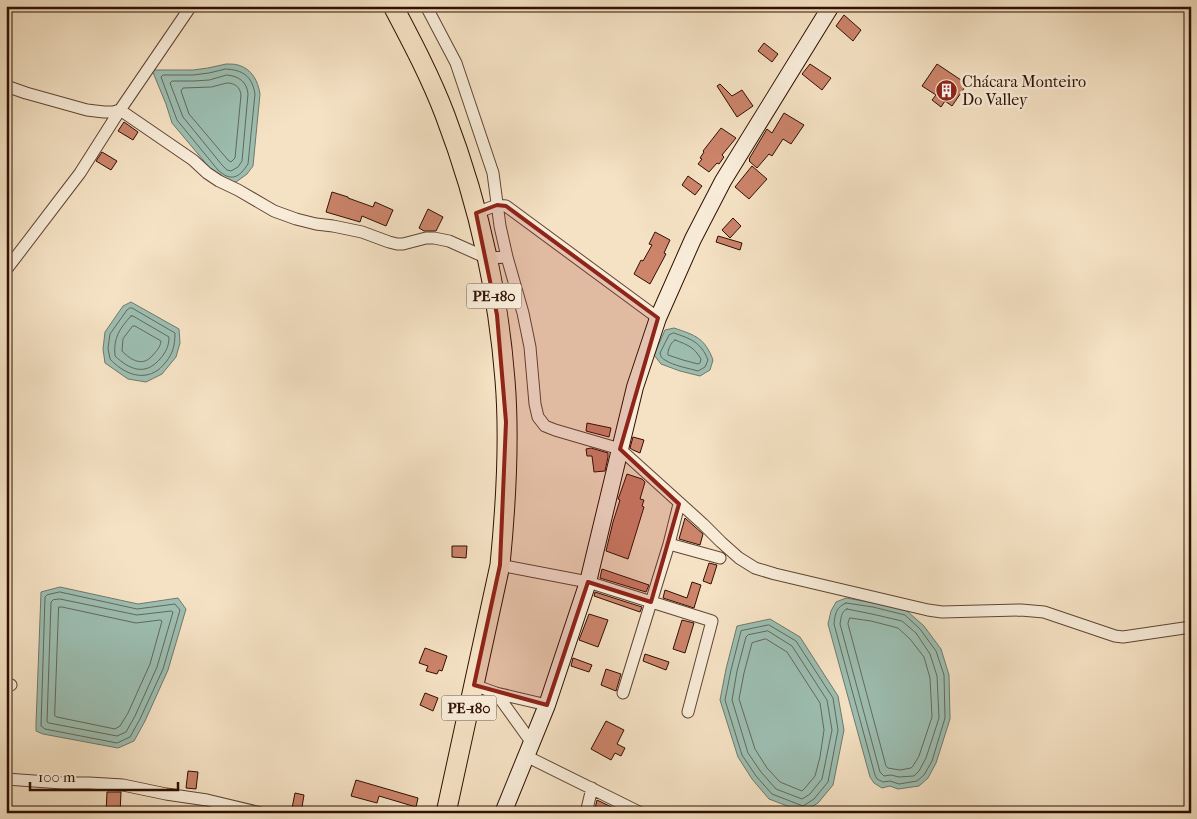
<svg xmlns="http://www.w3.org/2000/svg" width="1197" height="819" font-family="'IM FELL French Canon',serif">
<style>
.water{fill:#9cbeb1;stroke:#70786b}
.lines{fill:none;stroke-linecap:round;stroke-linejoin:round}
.shore{stroke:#66675a;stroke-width:1}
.building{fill:#cc846b;stroke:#2f1002}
.street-casing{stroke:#604432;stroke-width:13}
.secondary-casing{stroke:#2f1002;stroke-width:18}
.primary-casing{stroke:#2f1002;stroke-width:21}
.street{stroke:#f8ecd9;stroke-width:11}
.secondary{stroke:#f8ecd9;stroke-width:16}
.primary{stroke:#f5e2c4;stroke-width:19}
.marked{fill:#8f2418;fill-opacity:0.2;stroke:#8f2418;stroke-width:4;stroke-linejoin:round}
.labels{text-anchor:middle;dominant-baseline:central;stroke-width:5;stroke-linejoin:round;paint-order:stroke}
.shield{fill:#f8ecd9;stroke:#6b5242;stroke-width:1}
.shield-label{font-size:15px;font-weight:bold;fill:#2f1002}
.poi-label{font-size:16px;fill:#2f1002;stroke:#f8ecd9;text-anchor:start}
</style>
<rect width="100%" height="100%" fill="#f5e2c4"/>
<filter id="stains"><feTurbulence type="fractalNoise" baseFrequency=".004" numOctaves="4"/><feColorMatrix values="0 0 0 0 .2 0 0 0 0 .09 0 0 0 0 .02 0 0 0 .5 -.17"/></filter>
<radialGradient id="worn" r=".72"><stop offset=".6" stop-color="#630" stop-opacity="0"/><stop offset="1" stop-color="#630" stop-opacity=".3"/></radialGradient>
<path class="water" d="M226,64C229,64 235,64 238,65C252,69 258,81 260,94L253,166L247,174L236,182H229L214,173L172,123L166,104L152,70H193L208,68Z
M131,302L179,329L180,343L176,357L162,374L146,382L128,379L105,363L103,349L105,332L123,306Z
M674,328C695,335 705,338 713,360L710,370L700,376L680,371L661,364L654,355L665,330Z
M60,587L138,604L178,598L186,609L168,670L145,721L134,741L118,748L43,734L36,731V724L41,592Z
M846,598L874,603L907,611L924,626L941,649L949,675L950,719L936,763L928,778L919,786L898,789L890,786L882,788L874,783L870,777L828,624L831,611L836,602Z
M770,619L800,637L838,696L844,730L833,785L818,803L803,812L769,799L752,779L738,757L720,700L726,669L737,626Z"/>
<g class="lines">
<path class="shore" d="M226,69C243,70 252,76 255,94L248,164C239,178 231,182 218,170L177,120L161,77L163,75H193L209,73Z
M227,75C239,76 247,82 248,94L242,161L238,167L231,171L227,170L222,165L183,117L170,83L172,81H194L209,80Z
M227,83C235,83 240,87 241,95L235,158L231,162L228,160L189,114L181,91L183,88L211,87Z
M130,308H132L175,333C175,345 173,353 166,362C163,365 161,368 158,370C141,382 122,372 110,359L108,348L110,334L127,310Z
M131,316H133L169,337C169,346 166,352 160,359C145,376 130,370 115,356C113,338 120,328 131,316Z
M133,326H135L161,341C160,348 157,350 153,355C143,367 132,361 122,351L123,339Z
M674,333C691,339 701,342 708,360L705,367L698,371C688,368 674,366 665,360C661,358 661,356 660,353L669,335Z
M675,340C688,345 694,347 701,359L700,363L698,364L683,360L668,355C667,351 671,342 675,340Z
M60,592L137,609L175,604L180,610L163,669L140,719L130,737L117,743L45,729L41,726L45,597L47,595Z
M60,599L137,615L171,611L173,612L157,667L135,716L126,732L117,736L49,723L47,722L51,602L53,600Z
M846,603L873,607L905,615L920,629L936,651L944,675L945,718L932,761L924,775L917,781L899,784L890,781L883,782L877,779L875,775L834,624C835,614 836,607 846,603Z
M59,607H62L136,623L160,620L162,621L150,664L128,713L120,726L115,729L57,717L55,716Z
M847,609L872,614L902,621L916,633L930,654L937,676L939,718L926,758L919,771L914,776L899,777L891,775L884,776L880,772L840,624C841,619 841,611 847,609Z
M850,618L871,621L898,628L910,639L924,657L930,678L932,717L919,756L913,766L911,768L900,770L888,768L886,766L848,624Z
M769,625L796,641L833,698L838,730L828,782L814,799L803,806L772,794L756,776L742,755L725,700L731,670L741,631Z
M768,631L792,646L827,700L832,730L822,779L810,794L802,799L776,789L761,772L748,753L732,700L737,671L746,637L748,635Z
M766,639L787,652L820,703L824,730L820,757L815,776L805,788L802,791L780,782L767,768L755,749L739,699L744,673L752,643Z"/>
</g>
<path class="building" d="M844,15L861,30L853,41L836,26Z
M764,43L778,54L772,62L758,51Z
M810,64L831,78L822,90L802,74Z
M937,64L967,84L952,106L945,101L941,107L932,100L936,95L922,86Z
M720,84L732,96L742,90L753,106L737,117L717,86Z
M784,113L804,125L791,144L783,139L772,156L769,154L757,168L749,161L750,160L749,159L767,129L772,133Z
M124,122L138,132L133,140L118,131Z
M721,128L736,138L722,155L724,157L719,164L717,163L709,172L698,164L702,159L700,158L704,152L703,151Z
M102,152L117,161L111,170L96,161Z
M752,166L767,179L749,199L735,187Z
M688,176L702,186L695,195L682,185Z
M332,192L348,197V198L373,207L375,202L393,210L386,226L362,216L360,222L326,212Z
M428,209L443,217L436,231H424L419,228Z
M733,218L741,226L730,238L722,230Z
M655,232L670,240L664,253L666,254L650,284L634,274L641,260L643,261L652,245L649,244Z
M718,236L742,243L740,250L716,242Z
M587,423L611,428L609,437L586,431Z
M633,437L644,440L640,453L633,450L630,448Z
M591,448L608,453V457L605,471L594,472L592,456H587L586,449Z
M627,474L642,479L645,482L640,499L644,500L642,506L644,507L628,559L606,551L613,522L620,500L618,499L620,494Z
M685,518L703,534L700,545L679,539Z
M452,546H467L466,558L452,557Z
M709,563L717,565L711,584L703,581Z
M602,569L649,585L646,592L600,578Z
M692,582L701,585L694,608L663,598L665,590L687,598Z
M595,592L642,607L640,612L594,596Z
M589,614L608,620L598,647L579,640Z
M682,620L694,623L685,653L673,649Z
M425,648L447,656L442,671L439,670L437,674L426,671L428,666L419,663Z
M645,654L669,662L666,670L643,661Z
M573,658L592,665L589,672L571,666Z
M606,669L621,674L616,691L601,685Z
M425,693L438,698L433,711L420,705Z
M606,721L624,730L617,744L625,748L621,756L615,753L611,760L591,749Z
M188,771L198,772L196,789L186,788Z
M356,780L418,798L416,807L379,796L377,803L351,796Z
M107,792H121L120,813H106Z
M295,793L304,795L301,813H291Z
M597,800L624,813H594Z"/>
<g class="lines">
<defs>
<path id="street" d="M426,6L456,63L493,173L500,226L507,257
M6,86L26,93L87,110L104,112H113L120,110L193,160L207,173L219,181L238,190L274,211L296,219L316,224L333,226L362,232L389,242L397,244H403L426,238H434L449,241L487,258L507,257L523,313L530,347L535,404L538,417L545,426L555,430L620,449L703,524L721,542L739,558L755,568L775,574L928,610L942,612L1021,610L1044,612L1115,636L1123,637L1191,627
M476,213L497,205L506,206L658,318
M6,270L80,173L120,110L191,6
M669,544L720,558
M500,565L588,582L712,621L688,712
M474,685L496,693L547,705
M6,686L11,685
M496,693L532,743
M623,693L669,544L679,504
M526,756L641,813
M6,779L62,783H89L123,785L166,794L207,800L261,813
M586,813L592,788"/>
<path id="secondary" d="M503,813L547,705L588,582L635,387L658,318L693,239L723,181L831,6"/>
<path id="primary" d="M393,6C412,42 431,78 445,115C477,199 498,290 505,380C510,441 506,504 500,565L446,813"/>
</defs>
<use href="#street" class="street-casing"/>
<use href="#secondary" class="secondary-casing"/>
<use href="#primary" class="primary-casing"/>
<use href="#street" class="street"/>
<use href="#secondary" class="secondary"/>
<use href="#primary" class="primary"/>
</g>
<path class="marked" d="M497,205L506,206L658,318L620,449L679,504L651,602L588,582L547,705L474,685L500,565L506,422L497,315L476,213Z"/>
<defs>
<symbol id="building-disc" viewBox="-11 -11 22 22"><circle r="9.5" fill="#8f2418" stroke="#f8ecd9"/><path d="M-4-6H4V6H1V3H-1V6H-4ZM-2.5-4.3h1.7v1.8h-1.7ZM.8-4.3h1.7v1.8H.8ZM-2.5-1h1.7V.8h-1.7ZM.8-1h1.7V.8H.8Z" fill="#fff"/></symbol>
</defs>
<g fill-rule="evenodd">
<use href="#building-disc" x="934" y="78" width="25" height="25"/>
</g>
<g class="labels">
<g class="shield">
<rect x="466.5" y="283.5" width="55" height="25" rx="4"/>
<rect x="441.5" y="695.5" width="55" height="25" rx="4"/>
</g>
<g class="shield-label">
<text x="494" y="296">PE-180</text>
<text x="469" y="708">PE-180</text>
</g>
<g class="poi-label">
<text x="962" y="81">Chácara Monteiro<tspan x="962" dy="18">Do Valley</tspan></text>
</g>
</g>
<rect width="1197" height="819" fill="none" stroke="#f5e2c4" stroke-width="25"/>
<rect x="8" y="8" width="1182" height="804" fill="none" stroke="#2f1002" stroke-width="2.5"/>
<rect x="12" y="12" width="1172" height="794" fill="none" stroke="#2f1002"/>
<path d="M30 782v8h148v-8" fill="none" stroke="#2f1002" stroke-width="2.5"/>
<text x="38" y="782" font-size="15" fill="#2f1002" stroke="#f8ecd9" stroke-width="4" paint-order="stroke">100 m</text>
<rect width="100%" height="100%" filter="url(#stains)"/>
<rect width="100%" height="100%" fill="url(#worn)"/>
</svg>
